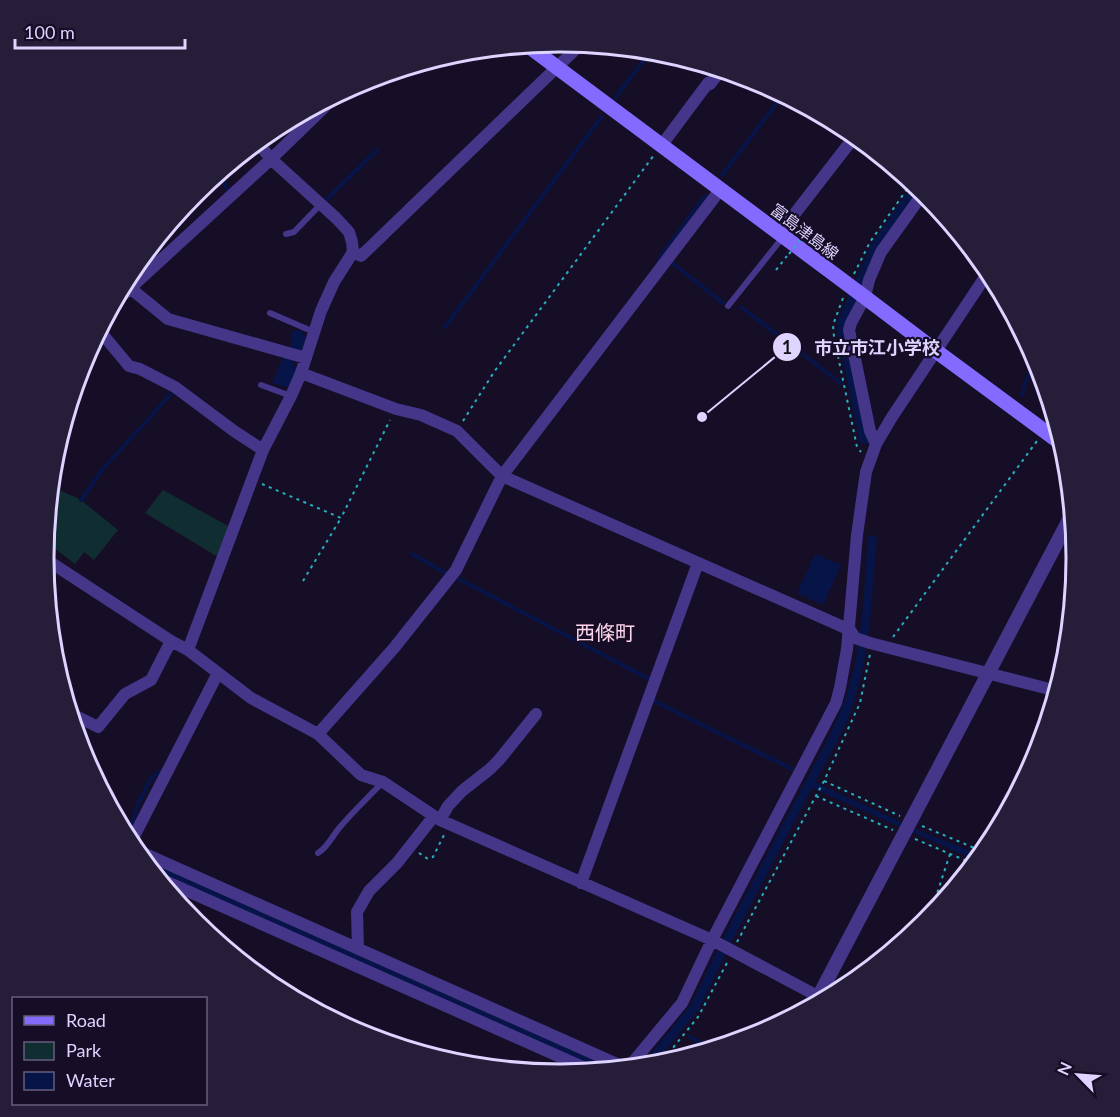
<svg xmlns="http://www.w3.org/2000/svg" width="1120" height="1117" font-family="Lato,'Noto Sans JP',sans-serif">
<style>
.green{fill:#102d31}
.water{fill:#071447}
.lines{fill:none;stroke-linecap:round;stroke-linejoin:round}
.stream{stroke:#071447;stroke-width:4}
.path{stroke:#27b1bf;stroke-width:2;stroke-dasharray:3 4.5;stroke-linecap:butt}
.service{stroke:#453689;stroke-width:6}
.minor{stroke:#453689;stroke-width:12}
.tertiary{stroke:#453689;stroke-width:14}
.secondary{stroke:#846aff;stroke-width:15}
.path-bridge{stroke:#27b1bf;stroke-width:2;stroke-dasharray:3 4.5;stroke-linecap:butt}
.labels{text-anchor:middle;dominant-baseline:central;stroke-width:4.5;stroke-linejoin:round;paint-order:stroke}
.street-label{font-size:16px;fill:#dfd3ff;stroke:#160e27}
.quarter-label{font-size:20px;fill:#ffd5ea;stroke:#160e27}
.rim{fill:none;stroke:#dfd3ff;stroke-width:3}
.leader{fill:none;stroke:#dfd3ff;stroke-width:2}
.callout-dot{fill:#dfd3ff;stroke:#160e27;stroke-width:2}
.mark-label{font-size:18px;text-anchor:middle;font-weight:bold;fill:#111}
.callout-label{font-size:18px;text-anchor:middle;font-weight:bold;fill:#dfd3ff;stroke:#160e27;stroke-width:4.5;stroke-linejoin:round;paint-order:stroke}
</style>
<rect width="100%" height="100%" fill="#160e27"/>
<path class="green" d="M51,486L81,500L118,530L94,560L84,552L75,564L45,541Z
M163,490L230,527L218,557L145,513Z"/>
<path class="water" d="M913,184L921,190L849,320L869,444H860L838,336L837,322L872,243Z
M296,330L302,331L307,337L303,351L290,348L292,341L290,337L293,331Z
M284,355L292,358L297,371L290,386L285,387L272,383Z
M877,535C872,593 871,653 852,708C843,734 828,758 815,782L916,829L981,855L977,861L812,788L731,943L699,1009L653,1066L640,1067L688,1008L693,1001L722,940L827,740C835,724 842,709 847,693C863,644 864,587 868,537Z
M815,554L841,565L823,605L797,593Z
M138,855L619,1069L600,1071L150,870Z"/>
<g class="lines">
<path class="stream" d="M615,98L651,51
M219,173L229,193
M722,175L783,95
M327,199L377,150
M151,247L157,257
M671,262L723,303
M658,263L660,257L705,196
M741,307L842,384
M445,327L602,116
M1022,395C1025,382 1029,371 1037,361
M81,500L102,470L171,394
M412,554L449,575
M457,578L653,681
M650,699L792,769
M128,836L138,804L151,778L163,770
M690,1037L714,1049"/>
<path class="path" d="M799,227L806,233
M776,270L787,256
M854,274L870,242L912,182
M843,298L833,325L834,337L857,447L861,452
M463,421L494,372L654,155
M262,484L341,518L390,420
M303,581L341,518
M893,637L1037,441
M824,781L900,816
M816,796L893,830
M922,826L984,852
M915,839L974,864
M419,853L428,859L433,857L445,833
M928,921L950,854
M737,942L824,781L860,703L870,654
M659,1065L698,1017L728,961"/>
<path class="service" d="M286,234L294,232L321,204
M728,306L783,237
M270,313L314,332
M261,385L291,396
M318,853C327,848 333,835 340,827C353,812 368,797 383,782"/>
<path class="minor" d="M661,146L708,83L710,84L721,70
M779,234L855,136
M353,252L361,256L581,44
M130,288L168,319L306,358
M113,304L271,159L337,95
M99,330L129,366L140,369L175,387L234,431L263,450
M301,373L396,409L421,415L457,431L502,476L850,630L855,638L870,643L1057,691
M876,444L870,431L849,330L851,323L865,297L869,280L881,252L924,192
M44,557L50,562L171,641L188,650L251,698L318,734L361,775L383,782L440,820L712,940L825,1000
M188,650L263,450L291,396L301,373L321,311L334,282L353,252L352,242L349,232L336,218L271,159L257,142
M70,713L98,727L125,694L151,680L171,641
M318,734L394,648L456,570L502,476L720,190
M440,820L448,806L462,791L490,769L499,760L536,714
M130,844L218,673
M134,849L626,1068
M156,877L594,1072
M581,883L698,563
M358,949L357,912L369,891L397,863L434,816
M628,1068L682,1003L712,940L836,703L840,688L847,649L857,535L866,472L876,444L892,417L989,271"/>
<path class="tertiary" d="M814,1005L1072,514"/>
<path class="secondary" d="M527,45L862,295L936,351L1062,444"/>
<path class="path-bridge" d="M789,254L806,233"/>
</g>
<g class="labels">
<g class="street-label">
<text transform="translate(805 231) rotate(37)">富島津島線</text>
</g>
<g class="quarter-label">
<text x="605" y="632">西條町</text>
</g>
</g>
<path d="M0 0H1120V1117H0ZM54 558a506 506 0 1 1 1012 0a506 506 0 1 1-1012 0Z" fill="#261e38" fill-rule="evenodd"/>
<path class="rim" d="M54 558a506 506 0 1 1 1012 0a506 506 0 1 1-1012 0Z"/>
<path class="leader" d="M702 417L787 347"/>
<g class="callout-dot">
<circle cx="702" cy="417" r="6"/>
<circle cx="787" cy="347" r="15"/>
</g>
<g class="mark-label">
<text x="787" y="354">1</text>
</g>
<g class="callout-label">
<text x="877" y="354">市立市江小学校</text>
</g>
<rect x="12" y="997" width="195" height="108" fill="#160e27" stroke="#665d7d" stroke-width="1.5"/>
<rect x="24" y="1016" width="30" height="9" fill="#846aff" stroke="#665d7d" stroke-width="1.5"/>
<text x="66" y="1027" font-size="18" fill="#dfd3ff">Road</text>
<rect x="24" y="1042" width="30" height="18" fill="#102d31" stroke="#665d7d" stroke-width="1.5"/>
<text x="66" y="1057" font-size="18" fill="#dfd3ff">Park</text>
<rect x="24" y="1072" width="30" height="18" fill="#071447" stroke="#665d7d" stroke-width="1.5"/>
<text x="66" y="1087" font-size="18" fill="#dfd3ff">Water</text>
<g transform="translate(1078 1075) rotate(295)" stroke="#160e27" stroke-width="4.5" paint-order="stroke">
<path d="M0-4.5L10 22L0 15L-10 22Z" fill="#dfd3ff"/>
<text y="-9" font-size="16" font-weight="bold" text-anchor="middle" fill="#dfd3ff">N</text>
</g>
<path d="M15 39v9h170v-9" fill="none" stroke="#dfd3ff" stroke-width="3"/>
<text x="24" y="39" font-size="18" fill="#dfd3ff" stroke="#160e27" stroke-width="4.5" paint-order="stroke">100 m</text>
</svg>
